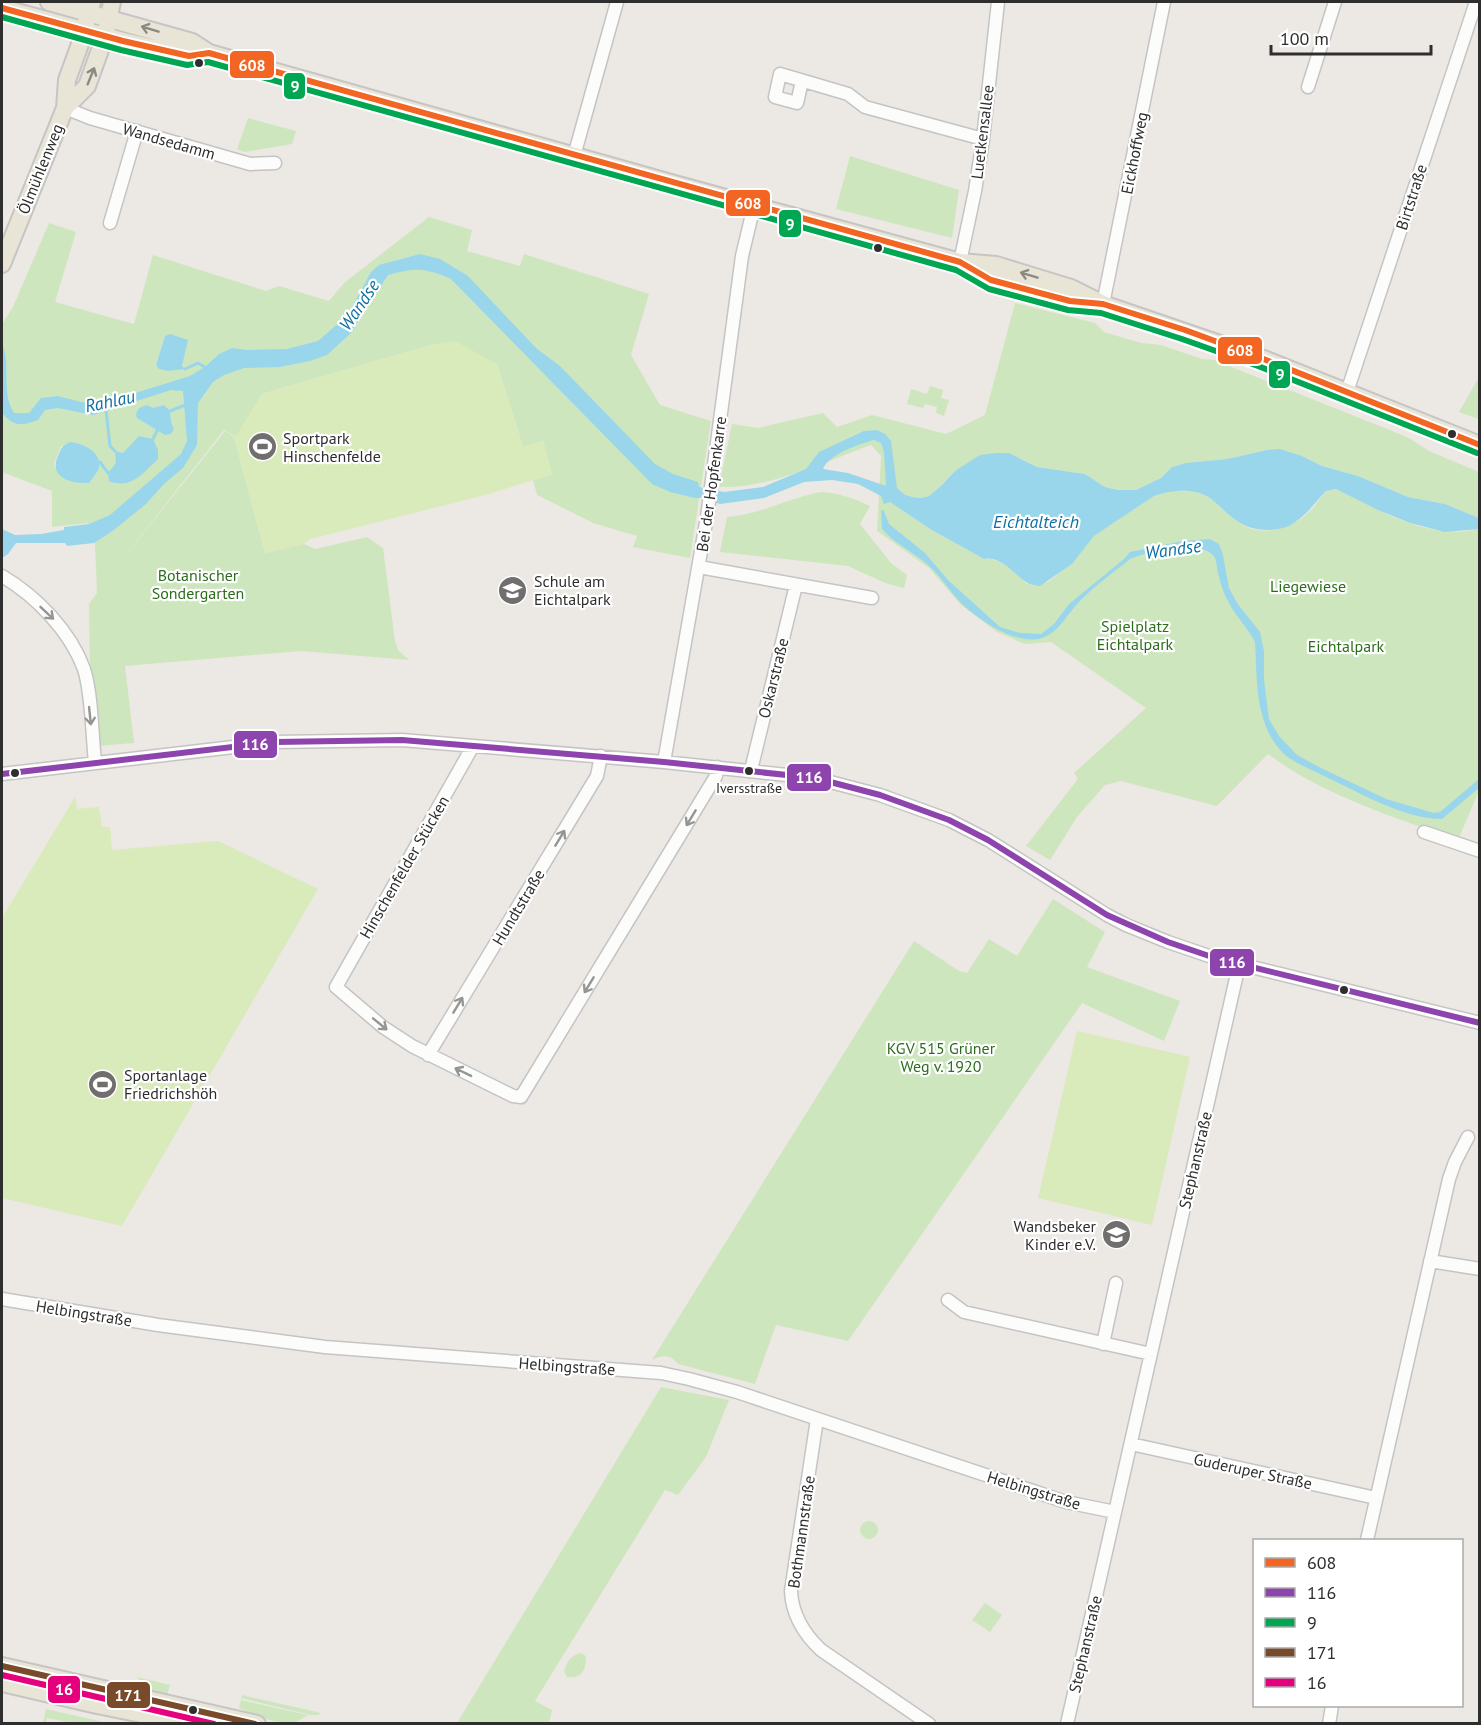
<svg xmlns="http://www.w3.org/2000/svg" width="1481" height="1725" font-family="'PT Sans',sans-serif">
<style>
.green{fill:#cee6be;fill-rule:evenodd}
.pitch{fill:#d9eabb}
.water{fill:#99d6ec;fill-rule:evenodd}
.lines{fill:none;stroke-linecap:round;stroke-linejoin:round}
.stream{stroke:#99d6ec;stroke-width:3}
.minor-casing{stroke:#c5c4c5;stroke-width:15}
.major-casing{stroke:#c6c5c4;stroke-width:20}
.minor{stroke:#fcfcfb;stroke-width:12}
.major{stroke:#e8e4d6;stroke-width:16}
.bus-1-casing{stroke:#fff;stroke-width:10}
.bus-2-casing{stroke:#fff;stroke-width:10}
.bus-3-casing{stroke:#fff;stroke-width:10}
.bus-4-casing{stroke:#fff;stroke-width:10}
.bus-5-casing{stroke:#fff;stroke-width:10}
.bus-1{stroke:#f26522;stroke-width:6}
.bus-2{stroke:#8e44ad;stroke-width:6}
.bus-3{stroke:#00a651;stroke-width:6}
.bus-4{stroke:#7a4b2a;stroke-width:6}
.bus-5{stroke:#e5007d;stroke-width:6}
.oneway{stroke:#8b8982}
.oneway2{stroke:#959594}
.bus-dot{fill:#2e2e2e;stroke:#fff;stroke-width:2}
.labels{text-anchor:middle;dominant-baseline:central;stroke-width:4.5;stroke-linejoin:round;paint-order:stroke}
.bus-label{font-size:14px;fill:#2e2e2e;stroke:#fff}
.street-label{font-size:16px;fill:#2e2e2e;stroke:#fff}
.poi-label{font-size:16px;fill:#2e2e2e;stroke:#fff;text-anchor:start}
.park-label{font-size:16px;fill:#2c6e1b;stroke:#fff}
.water-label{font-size:18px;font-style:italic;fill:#0d6fa3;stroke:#fff}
.line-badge{stroke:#fff;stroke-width:2}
.badge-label{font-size:16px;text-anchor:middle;font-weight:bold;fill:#fff}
</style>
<rect width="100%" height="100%" fill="#ece8e4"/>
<path class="green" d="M248,118L296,131L292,144L245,152L237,149Z
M850,156L959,190L952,238L836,209Z
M429,217L472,230L467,251L520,266L524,254L649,294L631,355L660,405L711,421L690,558L633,547L637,536L593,523L537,495L533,480L552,474L543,441L523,447L497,364L434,344L262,394L236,437L224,430L113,571L225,431L234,437L265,553L304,544L315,549L367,537L383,548L395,641L398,650L409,660L301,651L125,666L134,743L97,746L90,672L89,604L97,593L95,545L88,523L52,527V491L2,472V324L13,307L49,223L76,232L55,302L134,324L153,255L266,291L279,286L329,301L344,283ZM165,336L184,352L182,367L184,369L156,365ZM61,446C90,448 112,449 89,483L56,469L54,464Z
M1015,303L1095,323L1104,332L1141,343L1161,345L1202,359L1214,360L1407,437L1429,451L1479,472V518L1445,504L1408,497L1358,476L1322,466L1302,456L1267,450L1227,459L1186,463L1172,467L1161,478L1136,490H1118L1105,487L1085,474L1037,467L1020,458L955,471L942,485L929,496L921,498L912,497L899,508L930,529L984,559C999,556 1017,574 1027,584L1048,582L1071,564L1094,536L1154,496C1166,492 1183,489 1195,492C1225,498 1234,539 1277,529C1290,526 1303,519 1312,509C1319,502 1321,493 1331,489C1345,489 1360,500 1373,507C1403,523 1446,539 1479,528V791L1458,840C1406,822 1352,804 1303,777C1291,770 1279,762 1268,754L1217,806L1121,781L1105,785L1077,817L1050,860L1026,846L1078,779L1074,773L1146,708L1051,642L1025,644L997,632L961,605L929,568L877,531L881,456L871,445C824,462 769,489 719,487L732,424L758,428L823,413L837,427L872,415L946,434L985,415Z
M1479,377V419L1459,412Z
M930,386L943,390L941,398L949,400L944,416L936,413L937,407L925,404L923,408L907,404L911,389L927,394Z
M821,492C839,493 853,498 870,506L860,524L891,563L907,575L904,588L885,583L848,566L720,552L727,517C759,515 789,498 821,492Z
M1053,899L1105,932L1087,967L1180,1001L1164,1041L1082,1003L848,1341L776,1325L755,1384L678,1364C670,1354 662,1355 652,1360L914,941L959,971L967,973L989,939L1017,956Z
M661,1387L729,1400L706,1457L678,1495L665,1490L535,1701L552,1710L549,1723H457Z
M860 1530a9 9 0 1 1 18 0a9 9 0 1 1-18 0Z
M985,1603L1002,1615L990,1632L972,1620Z
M581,1653L586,1656C586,1669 583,1679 567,1677L564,1671C567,1662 571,1655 581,1653Z
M137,1677L170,1685L167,1695L148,1692Z
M242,1695L321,1713L318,1715H311L241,1698Z
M241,1700L308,1715C303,1718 296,1723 290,1723C276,1724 252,1714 239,1708Z
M46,1709L108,1723H72L47,1718L45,1723H43Z"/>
<path class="pitch" d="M455,341L497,364L523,446L543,441L552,474L489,494L310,539L304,544L265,553L234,437L236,436L262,394L434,344Z
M75,797L77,809L99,807L102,827H110L112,850L218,841L318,889L122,1226L2,1198V918Z
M1077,1031L1190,1057L1152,1225L1038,1198Z"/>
<path class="water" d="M420,254L440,259L468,276L536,348L560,366L655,464L673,474L698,482L699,487L724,492L763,487L806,469L819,452L864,431L877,430L885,434L891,441L897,488L905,495L912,497L921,498L929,496L942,485L955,471L980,455L996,453H1009L1037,467L1085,474L1105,487L1118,490H1136L1161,478L1172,467L1186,463L1227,459L1267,450L1280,449L1302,456L1322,466L1358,476L1408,497L1445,504L1479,518V529L1445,532L1410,523L1378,510L1336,489L1326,491C1314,503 1310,512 1294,523C1287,528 1276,530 1267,530C1229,530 1222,497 1195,492C1182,489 1166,492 1154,496L1094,536L1072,564L1040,586C1035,585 1030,585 1026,582C1014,574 1000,555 984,559L930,529L890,502L884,504L881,496L858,484L832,480L804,482L764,498L720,504L701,498H695L670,492L652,484L451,279C423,267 416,268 388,275L351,333L327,355L310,361L280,367L244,368L224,375L213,382L198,403L197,445L183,468L164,484L146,504L114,530L94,543L67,546L65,543H16L8,554L2,558V529L15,535L41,534L64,530V527L89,524L110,515L181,454L187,441L183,391L171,390L93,415L58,408L45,410L38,420C21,426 14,427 2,413V344C12,366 0,390 14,413H29L41,398L58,396L81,402L93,403L116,399L190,376L206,366L219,354L232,348L248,350L287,349L318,341L342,320L351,309L371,272L379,265ZM874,440L881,443L884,452L886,486L848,473L823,469C829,454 860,444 874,440Z
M170,334L188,340L182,366L185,369L168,371L159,369L156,365L165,336Z
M147,405L153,408L164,405L170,411L171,422L174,429L171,434L165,435L137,418L136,414L139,408Z
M139,436L153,439L158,450V459C143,473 131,490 109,481L108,473L116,463L115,451L123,453Z
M70,442C83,443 105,453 98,470C96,474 92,479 89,483C72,484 48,478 58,456C61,448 62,446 70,442Z
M881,510L884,511L889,524L925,553L949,581L1000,627L1020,633L1041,634L1054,624L1069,604L1124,559L1130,552L1183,541L1210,539L1219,544L1223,555L1229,588L1237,603L1260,632L1264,651V680L1269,719L1279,736L1297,755L1321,768L1386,799L1434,813L1440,812L1479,779V788L1442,819C1404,819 1360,793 1326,777C1312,770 1297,764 1285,755C1280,750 1274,743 1271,737C1255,708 1257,675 1255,642C1248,628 1236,617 1229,603C1224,595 1221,585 1219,577C1217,571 1217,563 1215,558C1205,538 1147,551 1130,559C1114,572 1096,585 1081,600C1069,611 1059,633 1042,638C1016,646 979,620 961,603C949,591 941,576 928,565C913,552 895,544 882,529Z"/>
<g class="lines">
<path class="stream" d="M185,369L198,363L208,369
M106,410L110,446L115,451
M170,411L188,404
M153,439L157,431
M100,462L108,473"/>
<defs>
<path id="minor" d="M802,81L797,103L775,97L780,74L848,94L865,107L983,139
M1308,87L1335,2
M65,108L90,118L250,164L275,163
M574,156L617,2
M110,223L137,131
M960,262L975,191L983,139L998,2
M1103,304L1164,2
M1347,392L1476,2
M699,567L872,598
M2,576C37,597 70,631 84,669C92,694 92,735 95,762
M473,746L336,987L383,1027L412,1046L513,1096L521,1097L716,776L717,767
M664,762L707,517L742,256L754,206
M751,770L796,585
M2,774L276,742L402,740L664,762L815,778L880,795L949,820L988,840L1107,915L1126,925L1168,942L1215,958L1480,1023
M1424,832L1480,851
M428,1055L597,776L601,756
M1430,1261L1480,1269
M2,1299L158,1325L325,1347L661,1373L689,1379L737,1392L1066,1502L1115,1512
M948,1300L964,1312L1151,1354
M1103,1344L1116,1283
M817,1419L791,1591C792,1615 804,1634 821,1650L929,1724
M1131,1444L1376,1498
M1367,1540L1449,1179L1455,1162L1468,1137
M1067,1724L1239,965
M1329,1724L1332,1706"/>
<path id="major" d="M49,2L192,42L209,53L678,185L960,262L996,265L1071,288L1103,304L1261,358L1480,445
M2,8L123,41L189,56L209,53
M65,108L87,86L105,36L112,2
M2,264L65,108L67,80L79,47L92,2
M964,265L991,280L1070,301L1090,303
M2,1666L257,1724
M2,1683L97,1705L191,1724"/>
</defs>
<use href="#minor" class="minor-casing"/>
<use href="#major" class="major-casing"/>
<use href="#minor" class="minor"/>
<use href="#major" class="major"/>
<defs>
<path id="bus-1" d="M2,8L123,41L189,56L209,53L960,262L991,280L1070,301L1103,304L1185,330L1261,358L1480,445"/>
<path id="bus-2" d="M2,774L276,742L402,740L664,762L815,778L880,795L949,820L988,840L1107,915L1168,942L1215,958L1480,1023"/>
<path id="bus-3" d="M2,17L121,50L187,65L208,62L956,270L989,289L1068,310L1101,313L1182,339L1258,366L1477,453"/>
<path id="bus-4" d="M2,1666L255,1724"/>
<path id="bus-5" d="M2,1675L214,1724"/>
</defs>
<use href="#bus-1" class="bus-1-casing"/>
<use href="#bus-2" class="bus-2-casing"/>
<use href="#bus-3" class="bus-3-casing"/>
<use href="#bus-4" class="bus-4-casing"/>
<use href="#bus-5" class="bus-5-casing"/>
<use href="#bus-1" class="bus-1"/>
<use href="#bus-2" class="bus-2"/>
<use href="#bus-3" class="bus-3"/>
<use href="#bus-4" class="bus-4"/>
<use href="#bus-5" class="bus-5"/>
</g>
<defs><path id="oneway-shaft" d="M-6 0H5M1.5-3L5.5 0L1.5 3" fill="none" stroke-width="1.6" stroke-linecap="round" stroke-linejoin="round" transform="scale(1.5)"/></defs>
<g class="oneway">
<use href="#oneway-shaft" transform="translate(150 29) rotate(-163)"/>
<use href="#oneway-shaft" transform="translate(91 76) rotate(-68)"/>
<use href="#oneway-shaft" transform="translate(1029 275) rotate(-163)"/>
</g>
<g class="oneway2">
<use href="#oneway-shaft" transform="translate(47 613) rotate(43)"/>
<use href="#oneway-shaft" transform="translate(90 716) rotate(84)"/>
<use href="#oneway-shaft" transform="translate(691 818) rotate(121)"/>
<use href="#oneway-shaft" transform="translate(560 838) rotate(-59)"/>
<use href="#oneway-shaft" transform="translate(589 985) rotate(121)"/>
<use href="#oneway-shaft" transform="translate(458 1005) rotate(-59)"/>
<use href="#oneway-shaft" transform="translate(380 1024) rotate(39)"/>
<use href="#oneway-shaft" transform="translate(463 1072) rotate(-154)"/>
</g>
<defs>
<symbol id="stadium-disc" viewBox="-11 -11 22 22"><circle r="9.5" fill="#706f6e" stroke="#fff"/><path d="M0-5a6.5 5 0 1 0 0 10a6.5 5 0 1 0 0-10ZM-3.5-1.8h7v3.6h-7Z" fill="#fff"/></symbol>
<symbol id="school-disc" viewBox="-11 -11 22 22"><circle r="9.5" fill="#706f6e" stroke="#fff"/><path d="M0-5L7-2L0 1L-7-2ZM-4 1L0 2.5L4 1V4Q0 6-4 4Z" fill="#fff"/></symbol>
</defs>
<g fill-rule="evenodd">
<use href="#stadium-disc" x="246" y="430" width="33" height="33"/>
<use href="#school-disc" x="496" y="574" width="33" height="33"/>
<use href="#stadium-disc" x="86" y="1068" width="33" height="33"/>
<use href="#school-disc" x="1100" y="1218" width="33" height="33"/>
</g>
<g class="bus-dot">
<circle cx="199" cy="63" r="5"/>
<circle cx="878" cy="248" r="5"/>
<circle cx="1452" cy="434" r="5"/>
<circle cx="749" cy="771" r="5"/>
<circle cx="15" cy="773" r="5"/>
<circle cx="1344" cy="990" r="5"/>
<circle cx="193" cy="1710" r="5"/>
</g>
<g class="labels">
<g class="bus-label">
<text x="749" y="788">Iversstraße</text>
</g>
<g class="street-label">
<text transform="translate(982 132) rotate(-83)">Luetkensallee</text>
<text transform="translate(169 141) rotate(16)">Wandsedamm</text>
<text transform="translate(1134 153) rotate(-79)">Eickhoffweg</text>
<text transform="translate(40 169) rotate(-68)">Ölmühlenweg</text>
<text transform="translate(1411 197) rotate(-72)">Birtstraße</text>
<text transform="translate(711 484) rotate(-82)">Bei der Hopfenkarre</text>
<text transform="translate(773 678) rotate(-76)">Oskarstraße</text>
<text transform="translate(404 867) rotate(-60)">Hinschenfelder Stücken</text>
<text transform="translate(518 907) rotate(-59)">Hundtstraße</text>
<text transform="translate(1195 1160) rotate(-77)">Stephanstraße</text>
<text transform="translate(84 1313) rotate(9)">Helbingstraße</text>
<text transform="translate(567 1366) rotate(4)">Helbingstraße</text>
<text transform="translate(1253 1471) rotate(12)">Guderuper Straße</text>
<text transform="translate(1034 1490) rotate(17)">Helbingstraße</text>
<text transform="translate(801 1532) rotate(-82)">Bothmannstraße</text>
<text transform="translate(1085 1644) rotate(-77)">Stephanstraße</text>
</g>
<g class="poi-label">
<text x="283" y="438">Sportpark<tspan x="283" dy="18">Hinschenfelde</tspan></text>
<text x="534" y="581">Schule am<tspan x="534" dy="18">Eichtalpark</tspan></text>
<text x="124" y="1075">Sportanlage<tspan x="124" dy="18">Friedrichshöh</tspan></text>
<text x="1096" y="1226" text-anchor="end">Wandsbeker<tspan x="1096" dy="18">Kinder e.V.</tspan></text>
</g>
<g class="park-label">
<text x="198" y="575">Botanischer<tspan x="198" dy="18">Sondergarten</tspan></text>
<text x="1308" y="586">Liegewiese</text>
<text x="1135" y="626">Spielplatz<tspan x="1135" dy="18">Eichtalpark</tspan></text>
<text x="1346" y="646">Eichtalpark</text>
<text x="941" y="1048">KGV 515 Grüner<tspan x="941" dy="18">Weg v. 1920</tspan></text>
</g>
<g class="water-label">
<text transform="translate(359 305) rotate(-56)">Wandse</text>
<text transform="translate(110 401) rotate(-12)">Rahlau</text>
<text x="1036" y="521">Eichtalteich</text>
<text transform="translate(1173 549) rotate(-8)">Wandse</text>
</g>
</g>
<g class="line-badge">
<rect x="229" y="50" width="46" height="29" rx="6" fill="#f26522"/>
<rect x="283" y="72" width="23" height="28" rx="6" fill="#00a651"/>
<rect x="725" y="189" width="46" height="28" rx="6" fill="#f26522"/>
<rect x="778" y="209" width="24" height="29" rx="6" fill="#00a651"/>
<rect x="1217" y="336" width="46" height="29" rx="6" fill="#f26522"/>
<rect x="1268" y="360" width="23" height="29" rx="6" fill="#00a651"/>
<rect x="233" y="730" width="45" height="29" rx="6" fill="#8e44ad"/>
<rect x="786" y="763" width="46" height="29" rx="6" fill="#8e44ad"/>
<rect x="1209" y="948" width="46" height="29" rx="6" fill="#8e44ad"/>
<rect x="47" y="1675" width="34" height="29" rx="6" fill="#e5007d"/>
<rect x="106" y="1681" width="45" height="28" rx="6" fill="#7a4b2a"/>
</g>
<g class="badge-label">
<text x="252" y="71">608</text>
<text x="295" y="92">9</text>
<text x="748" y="209">608</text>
<text x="790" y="230">9</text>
<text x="1240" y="356">608</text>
<text x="1280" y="380">9</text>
<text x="255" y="750">116</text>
<text x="809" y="783">116</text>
<text x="1232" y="968">116</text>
<text x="64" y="1695">16</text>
<text x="128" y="1701">171</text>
</g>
<rect width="1481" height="1725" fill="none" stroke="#2e2e2e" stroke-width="6"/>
<rect x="1253" y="1539" width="210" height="168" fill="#ffffff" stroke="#ababab" stroke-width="1.5"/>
<rect x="1265" y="1558" width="30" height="9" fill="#f26522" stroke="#ababab" stroke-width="1.5"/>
<text x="1307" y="1569" font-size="18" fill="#2e2e2e">608</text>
<rect x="1265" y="1588" width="30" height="9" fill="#8e44ad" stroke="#ababab" stroke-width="1.5"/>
<text x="1307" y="1599" font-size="18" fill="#2e2e2e">116</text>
<rect x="1265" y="1618" width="30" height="9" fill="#00a651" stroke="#ababab" stroke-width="1.5"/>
<text x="1307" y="1629" font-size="18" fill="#2e2e2e">9</text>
<rect x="1265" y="1648" width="30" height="9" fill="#7a4b2a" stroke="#ababab" stroke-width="1.5"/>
<text x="1307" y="1659" font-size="18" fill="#2e2e2e">171</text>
<rect x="1265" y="1678" width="30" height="9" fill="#e5007d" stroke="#ababab" stroke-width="1.5"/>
<text x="1307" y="1689" font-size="18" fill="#2e2e2e">16</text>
<path d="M1271 45v9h160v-9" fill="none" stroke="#2e2e2e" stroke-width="3"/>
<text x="1280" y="45" font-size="18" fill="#2e2e2e" stroke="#ffffff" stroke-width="4.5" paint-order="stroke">100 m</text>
</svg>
